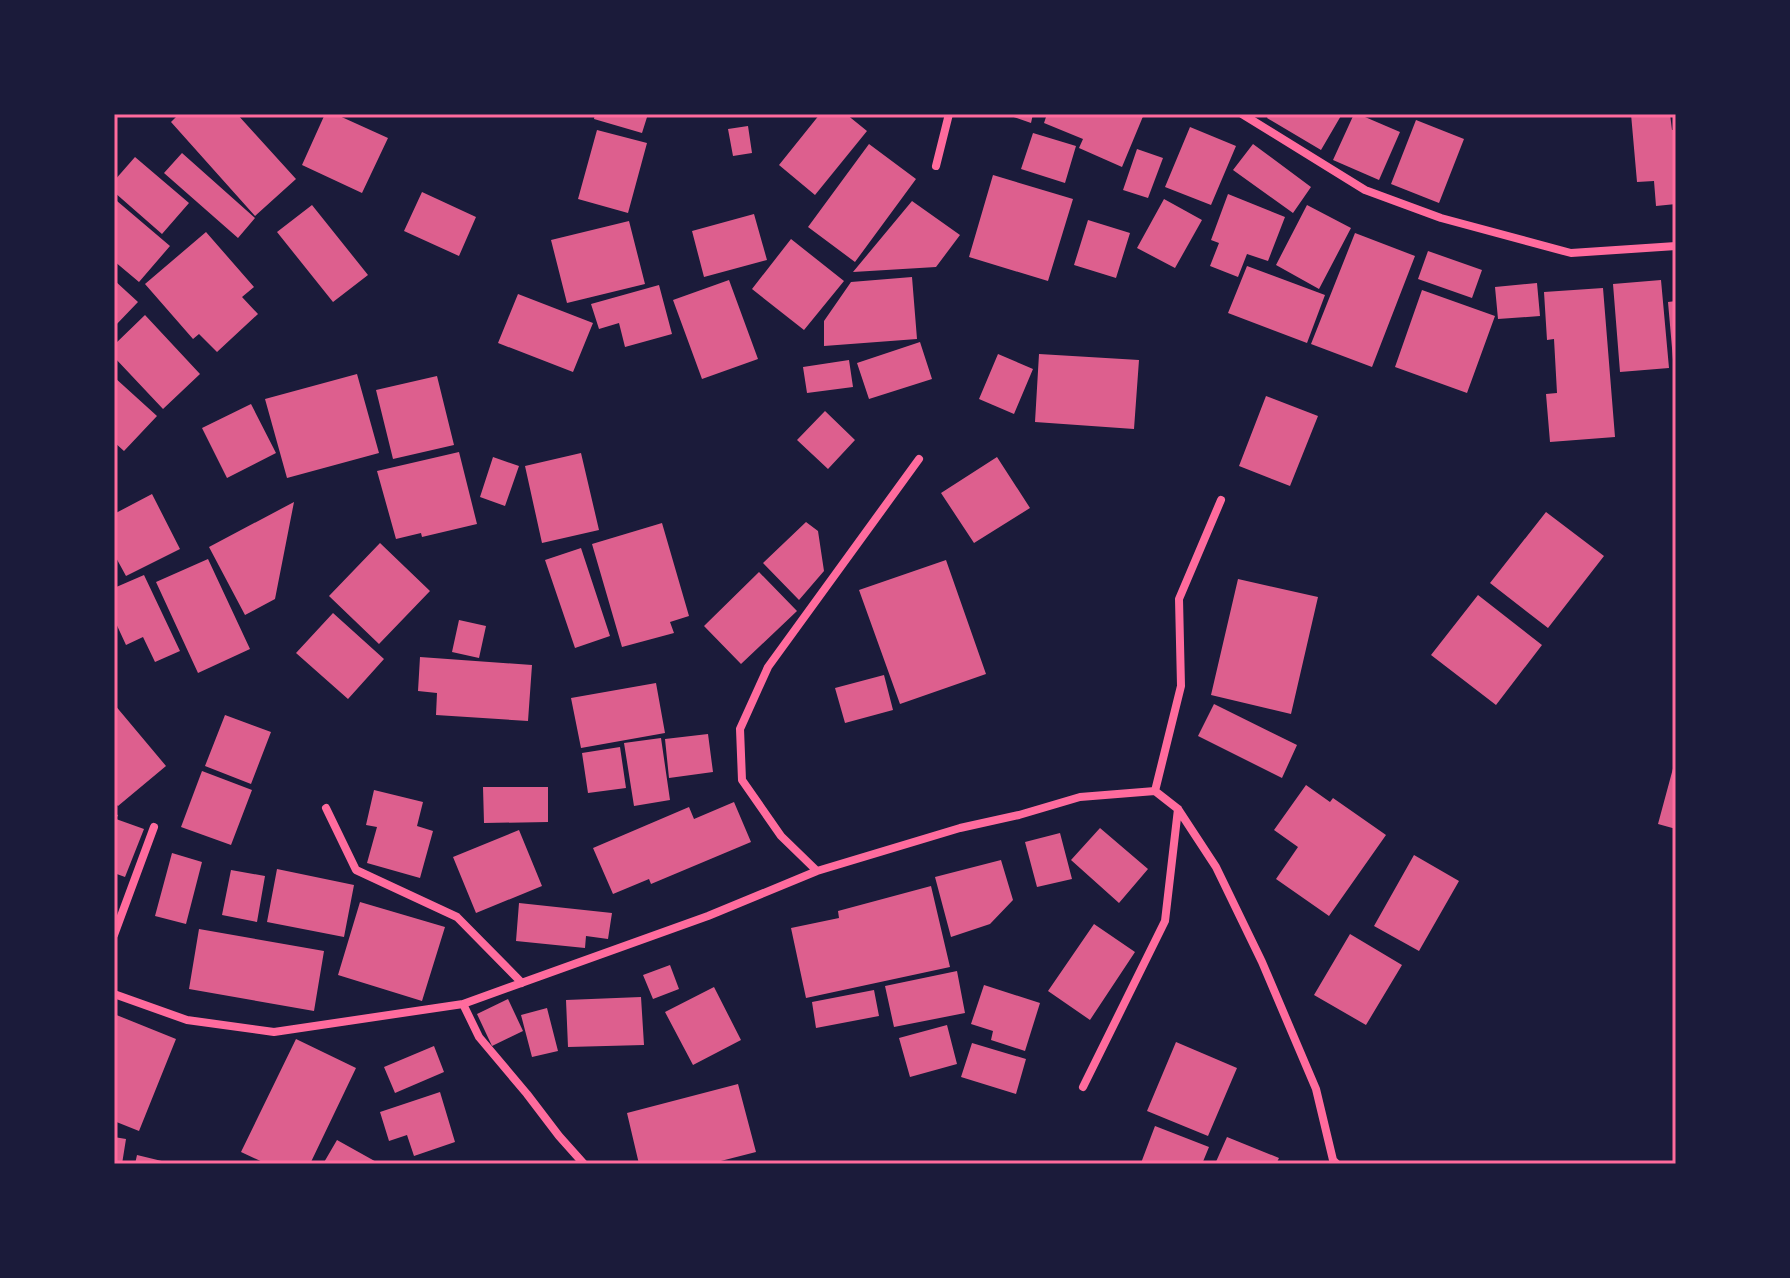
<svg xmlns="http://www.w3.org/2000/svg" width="1790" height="1278" font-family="Arial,sans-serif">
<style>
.building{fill:#dd5f8e}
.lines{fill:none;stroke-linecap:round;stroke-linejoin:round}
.minor{stroke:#ff6b9d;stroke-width:8}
.neatline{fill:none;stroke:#ff6b9d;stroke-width:3}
</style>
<rect width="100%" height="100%" fill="#1b1b3a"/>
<path class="building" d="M179,114H237L296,179L255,216L171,122Z
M325,114H335L388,138L362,193L302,165Z
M595,114H648L642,133L594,119Z
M820,114H846L867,131L815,195L779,165Z
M1005,114H1033L1031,123Z
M1047,114H1144L1122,167L1079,148L1083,139L1044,123Z
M1269,114H1342L1321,150L1267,118Z
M1354,114H1358L1400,132L1379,180L1333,160Z
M1631,114H1670L1672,130H1676V204L1656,206L1654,181L1637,182Z
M1416,120L1464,139L1439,203L1391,184Z
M748,126L752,153L733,156L728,129Z
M1190,127L1236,146L1211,205L1165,187Z
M597,130L647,143L628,213L578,199Z
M1033,133L1076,146L1065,183L1021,169Z
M869,144L916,179L855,262L808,227Z
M1253,144L1311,187L1293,213L1233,170Z
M1137,149L1163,158L1148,198L1123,190Z
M182,153L255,218L238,238L164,173Z
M135,157L189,203L162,234L114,192V181Z
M993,175L1073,199L1048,281L969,257Z
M422,192L476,217L459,256L404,231Z
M1228,194L1285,217L1268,261L1247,254L1238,277L1210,266L1219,243L1211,240Z
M1164,199L1202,220L1175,268L1137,248Z
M117,201L170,246L139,282L114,261V204Z
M912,201L960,235L936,267L853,272Z
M312,205L368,275L333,302L277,232Z
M1307,205L1351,228L1319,289L1276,265Z
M754,214L767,260L704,277L692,231Z
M1088,220L1130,233L1116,278L1074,265Z
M629,221L645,284L567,303L551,240Z
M206,232L254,287L242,297L258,314L217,352L199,334L193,339L145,284Z
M1355,233L1415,256L1372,367L1311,344Z
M791,239L844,281L804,330L752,289Z
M1428,251L1482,270L1472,298L1418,279Z
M1247,266L1325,295L1307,343L1228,313Z
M912,277L917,339L824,346V321L851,282Z
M114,280L138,302L114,327Z
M729,280L758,359L702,379L673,300Z
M1661,280L1669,368L1620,372L1613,284Z
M1537,283L1540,316L1498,319L1495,287Z
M659,285L672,334L625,347L619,323L599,329L591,304Z
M1603,288L1615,437L1550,442L1546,394L1557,393L1554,339L1547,340L1544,292Z
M1422,290L1495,316L1467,393L1395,367Z
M518,294L593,323L573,372L498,343Z
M1676,301V371H1674L1668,302Z
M145,315L200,374L163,409L114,357V345Z
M920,342L932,379L869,399L857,363Z
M998,354L1033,369L1014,414L979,399Z
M1039,354L1139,360L1134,429L1035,422Z
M849,360L853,387L807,393L803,367Z
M357,374L379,453L287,478L265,399Z
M437,376L454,445L393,459L376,390Z
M114,377L157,416L124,451L114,442Z
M1266,396L1318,416L1290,486L1239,466Z
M251,404L276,453L227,478L202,428Z
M825,411L855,440L828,469L797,440Z
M459,452L477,524L422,537L421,533L396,539L377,471Z
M581,453L599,530L542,543L525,466Z
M493,457L519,466L505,506L480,497Z
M997,457L1030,508L974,543L941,493Z
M152,494L180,549L126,576L114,554V514Z
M294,502L275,599L245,615L209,547Z
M1546,512L1604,556L1548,628L1490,583Z
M806,522L818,531L824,571L799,600L763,563Z
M662,523L689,616L670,622L674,633L622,647L592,544Z
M380,543L430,591L379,644L329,596Z
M581,548L610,636L575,648L545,560Z
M208,559L250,649L198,673L156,582Z
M946,560L986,674L900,704L859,590Z
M759,572L797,611L741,664L704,626Z
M144,575L180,651L155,662L143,637L126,645L114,619V588Z
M1238,579L1318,597L1291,714L1211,695Z
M1478,595L1542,645L1496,705L1431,655Z
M333,613L384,659L348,699L296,653Z
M459,620L486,626L479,658L452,652Z
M420,657L532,665L528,721L436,715L437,693L418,691Z
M884,675L893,710L845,723L835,688Z
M656,683L665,733L581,748L571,698Z
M114,704L166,766L118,806L114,802Z
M1214,704L1297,745L1282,778L1198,736Z
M225,715L271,732L251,784L205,766Z
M708,734L713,772L669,778L665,739Z
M661,738L670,800L634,806L624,743Z
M620,747L626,788L588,793L582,753Z
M1675,761H1676V829L1658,824Z
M202,771L252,790L231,845L181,827Z
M1306,785L1330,802L1333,798L1386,835L1329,916L1276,879L1298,847L1274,830Z
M483,787H548V822L484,823Z
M374,790L423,802L417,826L433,831L420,878L367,863L377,827L366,825Z
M734,802L751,842L651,884L649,879L613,894L593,848L689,807L694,819Z
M114,814L118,815L116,819L144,829L125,877L114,873Z
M1100,828L1148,869L1119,903L1071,860Z
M519,830L542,886L476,913L453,857Z
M1060,833L1072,879L1037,887L1025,842Z
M172,853L202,862L186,924L155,916Z
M1414,855L1459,881L1419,951L1374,926Z
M1001,860L1013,900L990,924L951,937L935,877Z
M277,869L354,885L344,937L267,922Z
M231,870L265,876L257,922L222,915Z
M931,886L950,967L806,998L791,928L839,918L838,911Z
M360,902L445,927L422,1001L338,975Z
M519,903L612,913L608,939L586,936L585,948L516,941Z
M1094,924L1135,952L1090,1020L1048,991Z
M199,929L324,951L314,1011L189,989Z
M1350,934L1402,965L1366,1025L1314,995Z
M670,965L679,989L653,999L643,975Z
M957,971L965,1013L894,1027L885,986Z
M984,985L1040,1003L1025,1051L991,1040L993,1031L971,1024Z
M714,987L741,1040L693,1065L665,1012Z
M874,990L879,1016L816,1028L812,1002Z
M641,997L644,1045L568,1047L566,1000Z
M508,999L523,1031L492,1046L477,1014Z
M547,1008L558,1051L532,1057L521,1015Z
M114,1014L176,1039L139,1131L114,1121Z
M947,1025L957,1064L910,1077L899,1038Z
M296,1039L356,1068L310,1164H267L241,1152Z
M1176,1042L1237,1068L1208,1136L1147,1111Z
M972,1043L1026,1059L1016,1094L961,1077Z
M434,1046L444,1072L395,1093L384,1067Z
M738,1084L756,1152L709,1164H639L627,1113Z
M440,1092L455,1142L414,1156L407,1135L389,1141L380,1112Z
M1155,1126L1209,1147L1202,1164L1141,1163Z
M114,1137L126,1139L122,1164H114Z
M1227,1137L1279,1158L1276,1164H1215Z
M337,1140L380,1164H323Z
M137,1155L170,1163L169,1164H135Z"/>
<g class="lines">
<path class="minor" d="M1242,114L1365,190L1441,218L1571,253L1676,246
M936,166L949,114
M1155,791L1181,686L1179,599L1221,500
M326,808L356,870L457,917L522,983
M817,871L781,836L742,780L740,729L768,667L919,459
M114,935L154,827
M114,994L187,1020L274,1032L463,1004L708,916L817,871L960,828L1019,815L1080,797L1155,791L1178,809L1216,867L1262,962L1316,1089L1333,1160L1337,1164
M463,1004L479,1037L527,1094L559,1136L584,1164
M1083,1087L1165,921L1178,809"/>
</g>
<rect width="1790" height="1278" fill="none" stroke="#1b1b3a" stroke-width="232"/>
<rect x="116" y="116" width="1558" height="1046" class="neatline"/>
</svg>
